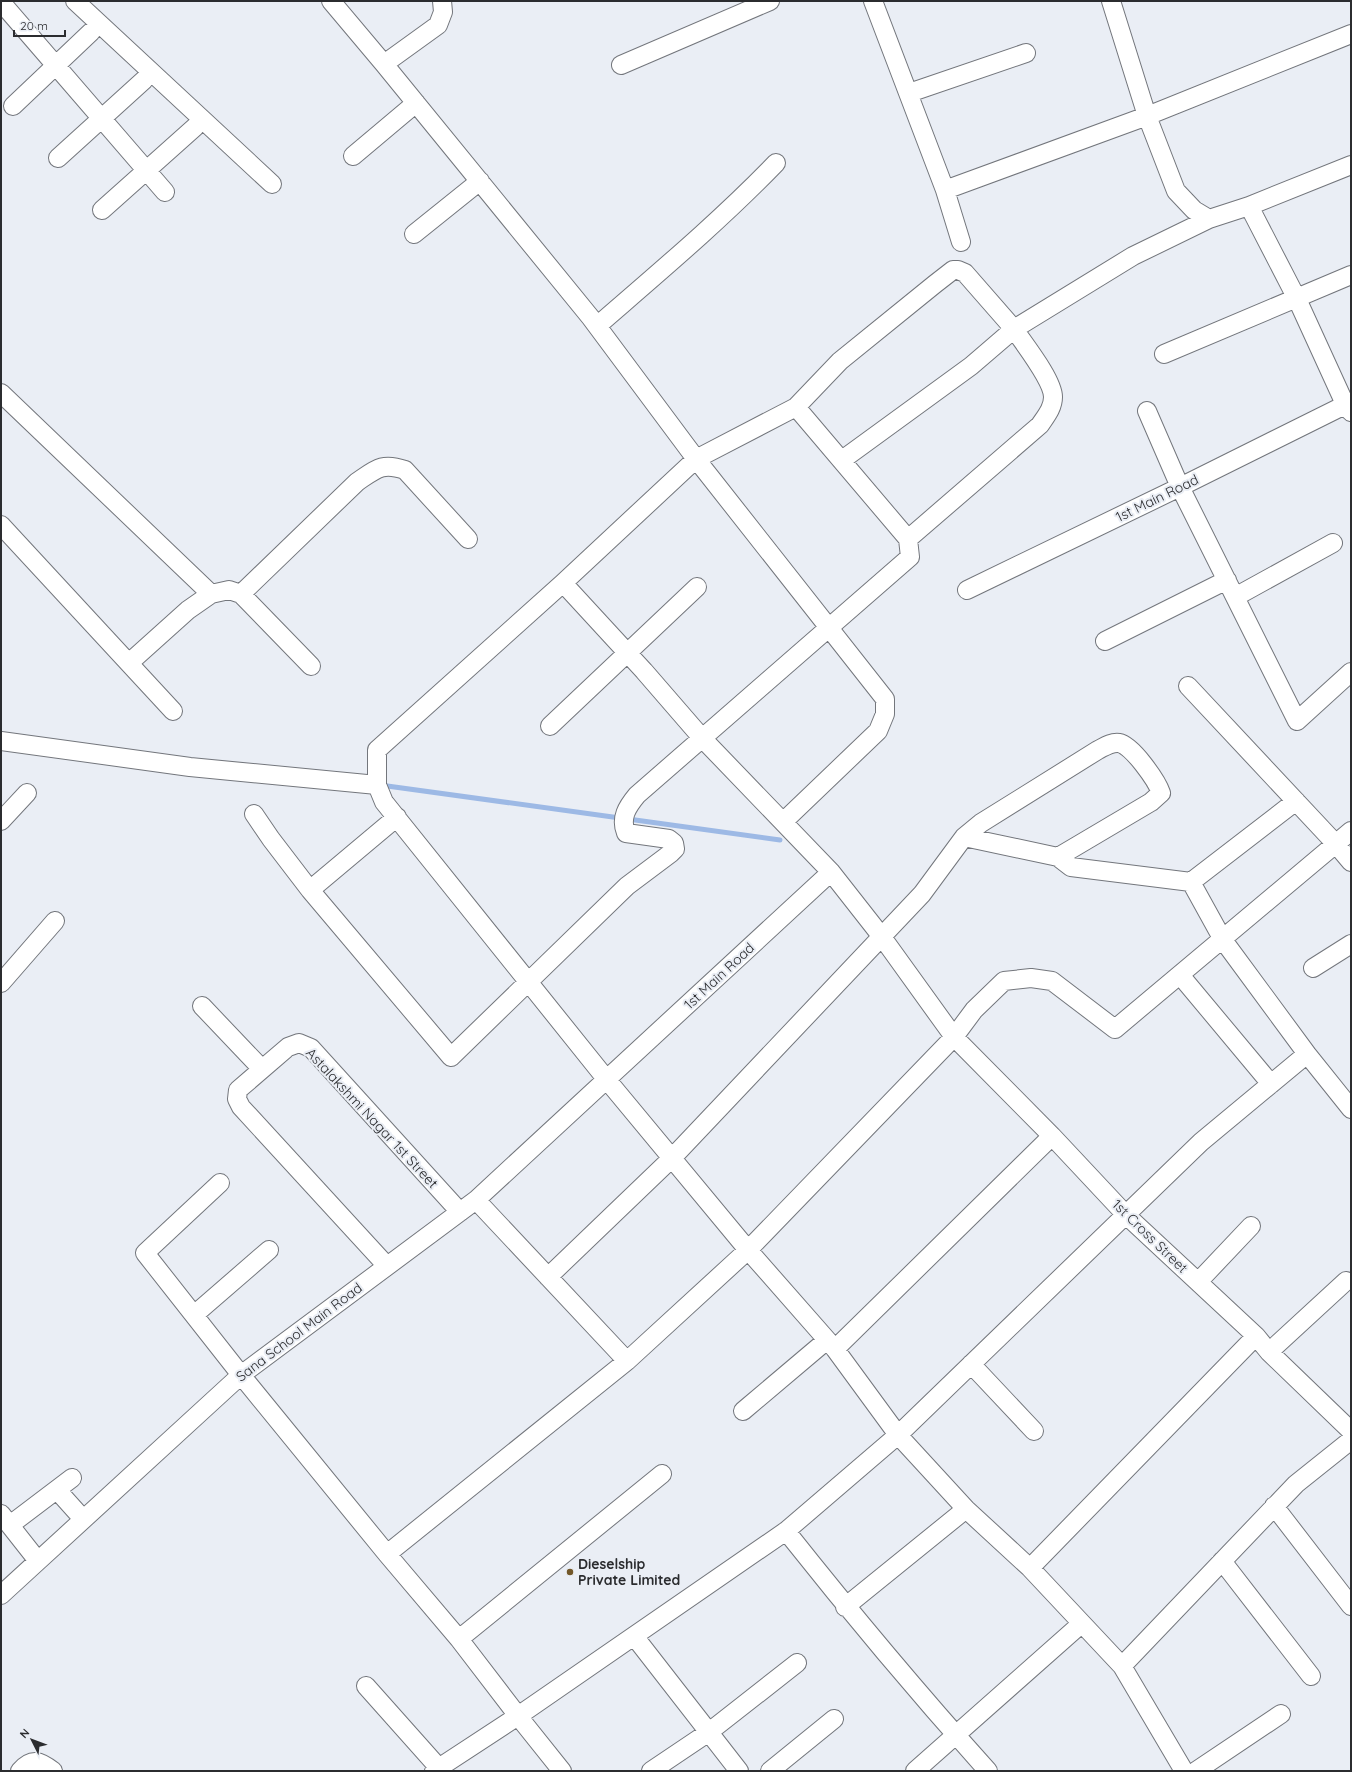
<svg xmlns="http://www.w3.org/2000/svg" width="1352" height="1772" font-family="Quicksand,sans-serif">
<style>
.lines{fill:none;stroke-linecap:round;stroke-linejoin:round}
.stream{stroke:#9db9e5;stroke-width:5}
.minor-casing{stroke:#73767c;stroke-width:20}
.minor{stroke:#fff;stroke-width:18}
.poi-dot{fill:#725729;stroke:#eaeef5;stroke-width:1.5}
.labels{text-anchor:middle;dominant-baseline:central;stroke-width:4;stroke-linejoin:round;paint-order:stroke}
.street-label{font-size:14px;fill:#2b2c2f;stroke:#eaeef5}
.poi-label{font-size:14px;font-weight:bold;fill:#2b2c2f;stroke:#eaeef5;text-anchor:start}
</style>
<rect width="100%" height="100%" fill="#eaeef5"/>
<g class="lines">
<path class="stream" d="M380,785L620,818
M628,819L780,840"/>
<defs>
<path id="minor" d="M75,1L272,184
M331,1L384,64L591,318L696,459L885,699V714L878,731L783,822
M873,1L945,190L961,242
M1111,1L1147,116L1176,191L1194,210L1209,219L1249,206L1297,299L1345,404L1351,412
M1,2L165,192
M384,64L438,25L443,12L442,1
M621,65L770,1
M909,93L1026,53
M13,106L91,32
M353,156L416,103
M58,158L144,80
M945,190L1147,116L1351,34
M1249,206L1351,165
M102,210L195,127
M414,234L480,181
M597,326C658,273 720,221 776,163
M1164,354L1351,275
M1,393L211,594
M1147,411L1180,487L1297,721L1351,672
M842,460L971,366L1014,329L965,273L958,270H953L935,284L840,361L796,407L696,459L563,583L377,750V785L384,802L607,1080L748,1250L954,1037L974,1010L1004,981L1031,978L1052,981L1115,1029L1351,831
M1,525L173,711
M908,539L1040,425C1046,416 1053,408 1053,397C1053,380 1024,344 1014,329L1133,256L1209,219
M563,583L644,671L702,738L831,872L882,937L954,1037L1052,1136L1126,1215L1256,1336L1269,1352L1351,1431
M967,590L1180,487L1351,402
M241,594L311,666
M1235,597L1333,543
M1105,641L1227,580
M129,663L188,610L211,594L229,590L241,594L357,482C376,469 382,462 405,470L468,539
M1188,686L1335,843L1351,862
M550,726L697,587
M1,741L190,767L377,785
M254,814L271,839L310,890
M397,817L310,890L451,1057L627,886L671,853L675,849L674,843L669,839L626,833C620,818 627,807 637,795L910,557L908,539L796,407
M1,821L27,793
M964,837L1058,857L1071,867L1191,882L1296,801
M1191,882L1223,940L1307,1054L1351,1109
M1313,968L1351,944
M1180,975L1271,1084
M1,983L55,921
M202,1006L261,1068
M220,1183L145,1253L241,1375L387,1554L459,1639L518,1716L562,1771
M476,1200L627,1361L748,1250L835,1349L898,1435L966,1509L1030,1568L1122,1666L1184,1771
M387,1266L241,1107L237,1099L238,1090L288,1047L299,1043L311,1048L460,1212
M548,1277L672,1158L922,894L964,837L981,823L1098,750C1104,747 1111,742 1119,743C1132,745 1157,781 1161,793L1151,802L1058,857
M1198,1282L1251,1226
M194,1315L269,1250
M835,1349L1052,1136
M1269,1352L1346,1281
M971,1364L1034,1431
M743,1411L827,1340
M57,1490L83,1519
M1274,1506L1351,1606
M1,1514L38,1561
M10,1525L72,1478
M786,1531C851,1613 918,1693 988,1771
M387,1554L627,1361
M1222,1561L1311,1676
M1030,1568L1256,1336
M1,1595L241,1375L476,1200L831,872
M845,1607L966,1509
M634,1636L739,1771
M459,1639L662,1474
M1122,1666L1296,1484L1351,1440
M366,1686L439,1768
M20,1771C32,1757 40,1761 53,1771
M434,1771L518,1716L786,1531L898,1435L1201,1142L1307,1054
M651,1771L709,1732L797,1663
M770,1771L834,1719
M915,1771L1081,1624
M1196,1771L1281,1714"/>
</defs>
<use href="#minor" class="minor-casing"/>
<use href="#minor" class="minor"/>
</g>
<circle class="poi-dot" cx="570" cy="1572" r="4"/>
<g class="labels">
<g class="street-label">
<text transform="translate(1157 498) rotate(-26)">1st Main Road</text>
<text transform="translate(719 976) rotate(-43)">1st Main Road</text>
<text transform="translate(372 1118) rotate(47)">Astalakshmi Nagar 1st Street</text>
<text transform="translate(1150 1236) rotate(44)">1st Cross Street</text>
<text transform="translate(299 1332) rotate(-37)">Sana School Main Road</text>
</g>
<g class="poi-label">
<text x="578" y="1564">Dieselship<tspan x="578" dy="16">Private Limited</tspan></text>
</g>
</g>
<rect width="1352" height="1772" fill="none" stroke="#2b2c2f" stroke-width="4"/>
<g transform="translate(32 1740) rotate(312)" stroke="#eaeef5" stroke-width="3" paint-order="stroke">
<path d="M0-3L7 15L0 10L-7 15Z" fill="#2b2c2f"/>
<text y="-6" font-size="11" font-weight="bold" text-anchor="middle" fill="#2b2c2f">N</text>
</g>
<path d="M14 30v6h51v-6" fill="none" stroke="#2b2c2f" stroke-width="2"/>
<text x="20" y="30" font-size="12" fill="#2b2c2f" stroke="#eaeef5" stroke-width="3" paint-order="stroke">20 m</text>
</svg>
